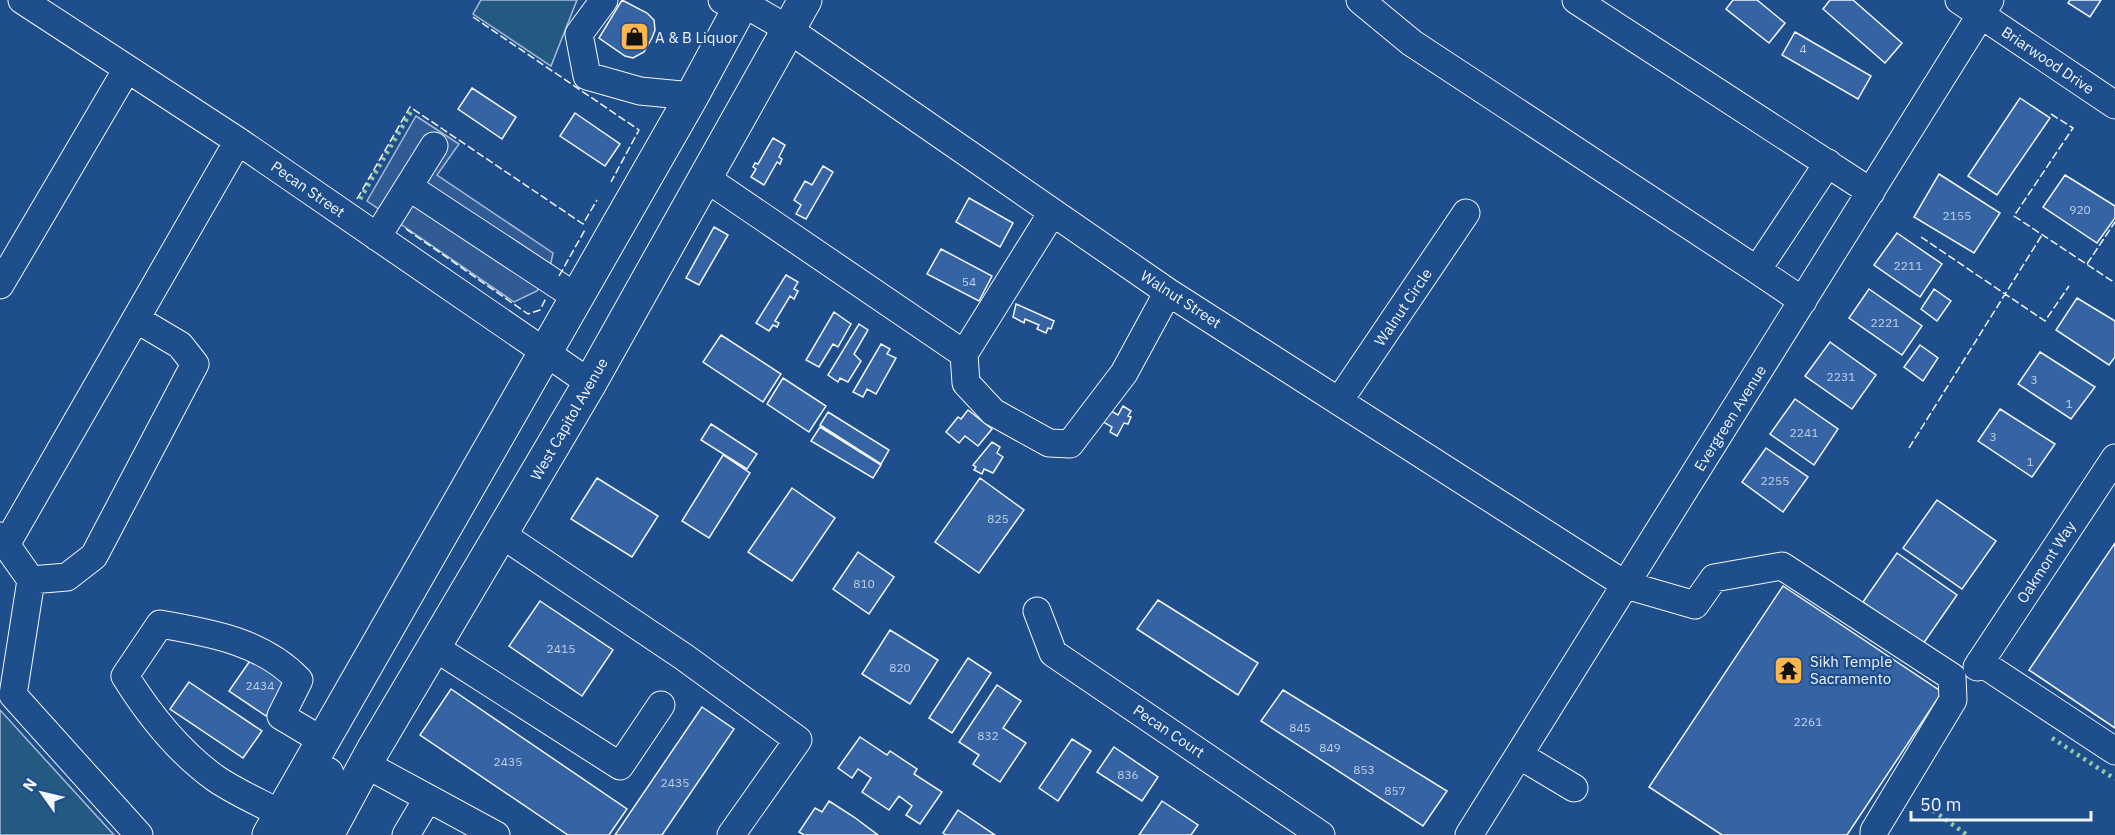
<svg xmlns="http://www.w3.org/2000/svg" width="2115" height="835" font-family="'IBM Plex Sans',sans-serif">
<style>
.green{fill:#245a82;stroke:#a8bbd7;stroke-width:1.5}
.parking{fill:#305b95;stroke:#a8bbd7;stroke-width:1.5}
.building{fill:#3563a3;stroke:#f2f6ff;stroke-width:1.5}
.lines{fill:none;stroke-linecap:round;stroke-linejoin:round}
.minor-casing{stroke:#f2f6ff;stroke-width:29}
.major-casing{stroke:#f2f6ff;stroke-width:35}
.minor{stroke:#1f4e8c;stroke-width:27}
.major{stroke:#1f4e8c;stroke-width:33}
.hedge{stroke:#97c8a6;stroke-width:4.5;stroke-dasharray:3 4.5;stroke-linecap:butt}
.fence{stroke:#f2f6ff;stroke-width:1.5;stroke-dasharray:8 3;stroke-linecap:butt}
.labels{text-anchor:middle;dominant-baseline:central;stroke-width:4.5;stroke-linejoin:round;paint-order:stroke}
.number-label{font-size:12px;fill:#c3d1e8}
.poi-label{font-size:15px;fill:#f2f6ff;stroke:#1f4e8c;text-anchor:start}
.street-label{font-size:15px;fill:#f2f6ff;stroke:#1f4e8c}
</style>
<rect width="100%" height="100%" fill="#1f4e8c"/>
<path class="green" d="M481,0H577L551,66L473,14Z
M0,710L114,835H0Z"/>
<path class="parking" d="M416,116L459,144L437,175L553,253L549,272L537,291L514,302L367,201Z"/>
<path class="building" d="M622,0L647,13L654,20L655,30L652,38L644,52L633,58L625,56L599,38Z
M1733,0H1757L1785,23L1769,43L1726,9Z
M1830,0H1853L1902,43L1885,63L1823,9Z
M2070,0H2101L2090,17L2068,3Z
M1795,32L1871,76L1858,99L1782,55Z
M472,88L516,117L502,139L458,109Z
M2020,98L2050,118L1997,195L1968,176Z
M575,113L620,144L605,166L560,136Z
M773,138L785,145L779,157L782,159L780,164L777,162L764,185L751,177L756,169L753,167L755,163L758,164Z
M823,166L833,172L806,219L796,214L801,205L794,200L805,181L812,185Z
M1939,174L2000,213L1974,253L1914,217Z
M2065,175L2115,206V218L2097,243L2043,207Z
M969,198L1013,223L1000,247L956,222Z
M714,227L728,235L699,285L686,278Z
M1897,233L1942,264L1920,297L1874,265Z
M941,249L992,276L979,301L927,274Z
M786,275L798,282L794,289L798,291L794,299L790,296L775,321L779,323L777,327L773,325L769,331L756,323Z
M1869,289L1922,326L1902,355L1849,318Z
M1934,289L1951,301L1937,321L1921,309Z
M2077,298L2115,321V357L2109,365L2056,330Z
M1016,304L1054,321L1051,329L1048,328L1046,333L1037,329L1039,325L1025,319L1024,323L1013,317Z
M834,312L851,324L838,347L833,344L819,367L806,360Z
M859,324L868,330L854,354L861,361L848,382L840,378L838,382L828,375Z
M721,335L781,374L763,402L703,362Z
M1830,342L1876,375L1852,409L1805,376Z
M881,344L890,349L887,354L896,358L876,394L867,389L863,397L853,392Z
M1920,345L1938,358L1923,381L1904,367Z
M2040,352L2095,387L2071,419L2018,384Z
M783,378L826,406L809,432L767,404Z
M1795,399L1838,429L1814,465L1770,434Z
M1123,406L1131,411L1128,416L1131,417L1128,424L1124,423L1117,436L1110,432L1112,427L1100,420L1106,408L1118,415Z
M2000,409L2055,444L2032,477L1978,441Z
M968,410L992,429L978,446L965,436L959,443L946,432L958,417L961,419Z
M828,412L889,450L881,464L820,425Z
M711,424L757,454L747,469L701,440Z
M820,427L881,465L873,478L811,441Z
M992,442L1000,447L997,453L1003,457L993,473L984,469L982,474L974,470L976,467L973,465Z
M1766,448L1808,477L1783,512L1742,482Z
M723,455L750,473L709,538L682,521Z
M597,478L658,516L632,557L571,519Z
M980,478L1024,510L979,573L935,542Z
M792,488L835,518L792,581L748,552Z
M1937,500L1996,541L1962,589L1903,548Z
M2115,543V728L2029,670Z
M858,552L894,577L869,614L833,589Z
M1897,553L1957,595L1923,644L1863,602Z
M1783,586L1942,692L1847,835H1722L1649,787Z
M1158,600L1258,663L1238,695L1137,629Z
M540,601L613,650L582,696L509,646Z
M890,630L938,660L910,704L862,674Z
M254,655L290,679L266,716L229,691Z
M968,658L991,673L952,733L929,718Z
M189,682L262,731L243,758L170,709Z
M997,685L1021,701L1003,728L1026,743L1000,782L973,764L979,755L959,742Z
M451,689L627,809L609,835H568L420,735Z
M1283,690L1447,791L1423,826L1261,721Z
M702,707L734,729L662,835H615Z
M860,737L887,755L890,751L917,769L914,774L942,792L920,824L906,815L912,806L899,796L889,810L862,792L871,778L858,769L852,778L838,768Z
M1072,739L1091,751L1058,801L1039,788Z
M1114,747L1158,777L1142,801L1097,772Z
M829,801L854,817L878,835H804L799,832L815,808L822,812Z
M1162,801L1198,825L1191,835H1139Z
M958,810L995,835H946L943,833Z"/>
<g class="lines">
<defs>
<path id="minor" d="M22,0L238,141L590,383
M604,0L579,34L587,76L640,91L692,96
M722,0L743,3L788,29L1168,292L1626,585L1695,605L1714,578L1782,566L1952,677L1953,700L1874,831V835
M1360,0L1412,43L1757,270L1828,163
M1576,0L1871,192
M1959,0L2115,105
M707,179L964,354L1052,213
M409,187L576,297
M377,237L434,146
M1757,270L1803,301
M0,285L127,69
M964,354L966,383L993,412L1049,443L1070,444L1124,373L1168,292
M1339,401L1466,213
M501,534L684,657L798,740L731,835
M0,536L31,580L67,577L94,556L195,364L180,345L136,319
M7,543L238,141
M31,580L13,695L139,835
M1037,611L1053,653L1321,835
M434,647L620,766L661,705
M1980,662L2115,751
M1977,667L2115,458
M1519,755L1574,788
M365,764L496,835
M281,814C259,802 235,792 215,778C179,752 148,713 125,676L160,624C210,633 262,641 299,680L281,716L323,741
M406,835L428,798
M1469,835L1990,0"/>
<path id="major" d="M269,835L692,96L744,0
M299,835L327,774
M327,835L373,750L590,383L805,0"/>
</defs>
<use href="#minor" class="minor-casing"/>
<use href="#major" class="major-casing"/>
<use href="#minor" class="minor"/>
<use href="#major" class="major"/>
<path class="hedge" d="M360,199L412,110
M2052,738L2115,779
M1927,806L1967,835"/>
<path class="fence" d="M473,17L639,130L611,182
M2051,114L2073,128L2014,216L2115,283
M357,199L410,107L583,224L597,200
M406,229L528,314L540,310L546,298
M1921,237L2045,321L2069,286
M2087,264L2115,222
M559,276L586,228
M1909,448L2042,235"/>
</g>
<defs>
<symbol id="shop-square" viewBox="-11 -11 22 22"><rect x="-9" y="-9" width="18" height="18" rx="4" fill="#ffb74d" stroke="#1f4e8c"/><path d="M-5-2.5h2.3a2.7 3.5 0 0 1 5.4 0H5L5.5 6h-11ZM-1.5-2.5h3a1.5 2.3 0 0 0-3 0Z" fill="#111"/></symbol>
<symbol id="temple-square" viewBox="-11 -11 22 22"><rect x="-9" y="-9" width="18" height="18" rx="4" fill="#ffb74d" stroke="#1f4e8c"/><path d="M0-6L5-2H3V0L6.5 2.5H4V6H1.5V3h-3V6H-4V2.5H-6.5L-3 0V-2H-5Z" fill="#111"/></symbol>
</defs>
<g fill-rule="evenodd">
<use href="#shop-square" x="618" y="20" width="33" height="33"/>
<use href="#temple-square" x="1772" y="654" width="33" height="33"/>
</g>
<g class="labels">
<g class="number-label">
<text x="1803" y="48">4</text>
<text x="2080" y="209">920</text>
<text x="1957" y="215">2155</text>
<text x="1908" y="265">2211</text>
<text x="969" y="281">54</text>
<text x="1885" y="322">2221</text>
<text x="1841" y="376">2231</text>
<text x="2034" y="379">3</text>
<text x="2069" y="403">1</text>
<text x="1804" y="432">2241</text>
<text x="1993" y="436">3</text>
<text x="2030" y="461">1</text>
<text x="1775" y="480">2255</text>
<text x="998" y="518">825</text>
<text x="864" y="583">810</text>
<text x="561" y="648">2415</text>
<text x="900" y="667">820</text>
<text x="260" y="685">2434</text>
<text x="1808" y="721">2261</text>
<text x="1300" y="727">845</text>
<text x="988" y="735">832</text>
<text x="1330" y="747">849</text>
<text x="508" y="761">2435</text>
<text x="1364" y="769">853</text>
<text x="1128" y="774">836</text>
<text x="675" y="782">2435</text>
<text x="1395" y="790">857</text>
</g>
<g class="poi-label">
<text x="655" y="37">A &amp; B Liquor</text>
<text x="1810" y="661">Sikh Temple<tspan x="1810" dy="17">Sacramento</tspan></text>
</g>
<g class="street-label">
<text transform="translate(2048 60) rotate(34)">Briarwood Drive</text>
<text transform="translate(308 189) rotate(35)">Pecan Street</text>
<text transform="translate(1181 299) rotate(33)">Walnut Street</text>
<text transform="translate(1403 307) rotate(-56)">Walnut Circle</text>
<text transform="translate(1730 418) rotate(-58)">Evergreen Avenue</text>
<text transform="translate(569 419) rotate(-60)">West Capitol Avenue</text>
<text transform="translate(2046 562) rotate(-57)">Oakmont Way</text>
<text transform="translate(1169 731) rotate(34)">Pecan Court</text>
</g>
</g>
<g transform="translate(42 793) rotate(304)" stroke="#1f4e8c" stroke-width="4.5" paint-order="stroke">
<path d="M0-4.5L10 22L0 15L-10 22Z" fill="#f2f6ff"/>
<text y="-9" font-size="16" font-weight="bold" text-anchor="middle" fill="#f2f6ff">N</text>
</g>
<path d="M1911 811v9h180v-9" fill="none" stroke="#f2f6ff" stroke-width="3"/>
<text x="1920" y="811" font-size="18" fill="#f2f6ff" stroke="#1f4e8c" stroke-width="4.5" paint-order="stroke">50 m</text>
</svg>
